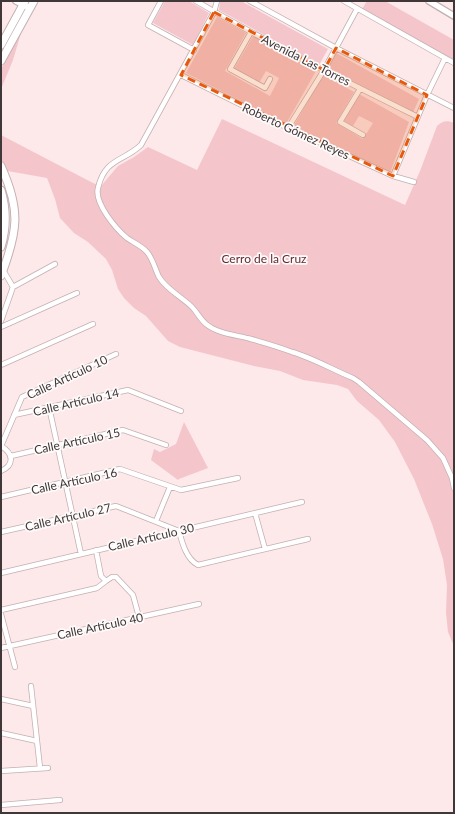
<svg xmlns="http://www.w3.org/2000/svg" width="455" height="814" font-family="Lato,sans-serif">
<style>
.green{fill:#f4c6cb}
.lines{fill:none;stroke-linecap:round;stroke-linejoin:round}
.minor-casing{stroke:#c3b0b2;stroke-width:6}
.tertiary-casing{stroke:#c3b0b2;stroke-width:8}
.primary-casing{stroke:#c3b0b2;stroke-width:9}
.minor{stroke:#fff;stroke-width:4.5}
.tertiary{stroke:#fff;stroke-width:5.5}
.primary{stroke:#fff;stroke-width:7}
.marked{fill:#e8590c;fill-opacity:0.2;stroke:#e8590c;stroke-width:3;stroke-dasharray:8 5;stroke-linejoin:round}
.labels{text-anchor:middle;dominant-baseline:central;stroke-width:3.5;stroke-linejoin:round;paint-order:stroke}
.street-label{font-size:12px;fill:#3f3738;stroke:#fefafa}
.park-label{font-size:12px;fill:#652934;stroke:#fefafa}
</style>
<rect width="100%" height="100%" fill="#fde8ea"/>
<path class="green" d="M165,1H189L209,13L193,45L153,23Z
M220,1H241L328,49L319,65L219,10Z
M367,1H385L454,40V61L362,9Z
M217,17L246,33L225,71L270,96L279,78L266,71L259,83L234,69L253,36L316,71L286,124L186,73Z
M21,33L13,60L1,89V69Z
M336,53L419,99L412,115L327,69Z
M323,75L354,92L336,123L363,139L373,123L359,116L353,126L344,121L359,94L409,122L390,173L293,127Z
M222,119L405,205L420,171L437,126C442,121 447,120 454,123V646L448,632L446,613L447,585L443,559L432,524L414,479L395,442L379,420L357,401L348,389L337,385L303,380L280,371L254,366L180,347L168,341L146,316L134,308L124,298L118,289L112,270L106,259L88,242L74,233L60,218L55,199L47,178L2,170L1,166V135L93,183L101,186L118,166L134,157L148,147L197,170Z
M184,422L208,468L179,479L178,480L151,460L154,449L160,452L176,444Z"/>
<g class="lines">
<defs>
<path id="minor" d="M161,1L148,25L194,50
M196,1C268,43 343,80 418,117
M217,1L214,12L141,145C123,162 105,158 98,188C94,203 116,229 127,238C134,243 142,246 147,252C153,259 155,269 159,277C167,290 182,297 192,307C197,312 200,319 206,324C218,334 237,335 251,339C265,343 279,347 292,352C313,358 333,370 353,378L359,382L427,440L443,458L452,478L454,488
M250,1L336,48L454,108
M344,1L454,63
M251,32L230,69L265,88L270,79
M181,75L288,128L393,176L414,182
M360,89L340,122L363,135
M288,128L324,70L357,9
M393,176L427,95L445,58
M13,287L55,264
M1,321L13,287L3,270
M1,327L77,293
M1,365L93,324
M49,407L81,554
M14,415L128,390L181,411
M1,446L22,397L116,354
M1,446C13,453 15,465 1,471
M11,456L123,430L166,445
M1,497L120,469L181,490L238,478
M255,513L265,549
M156,521L170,487
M1,532L116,506L179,531C182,542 186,559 198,565L308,539
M96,550L101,576L106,581L112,577H116L133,595L139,617
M1,573L302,502
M1,610L97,588L106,581
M1,614L15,667
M1,648L199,604
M31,686L40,768
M1,699L33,706
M1,733L37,741
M1,771L48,768
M1,805L60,800"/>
<path id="tertiary" d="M16,1L30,8
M429,1L454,16"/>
<path id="primary" d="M1,45L25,1
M1,61L34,1
M1,166C21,210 18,231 1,276
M1,190C7,210 7,227 1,247"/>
</defs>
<use href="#minor" class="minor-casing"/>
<use href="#tertiary" class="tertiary-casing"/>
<use href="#primary" class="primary-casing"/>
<use href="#minor" class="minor"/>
<use href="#tertiary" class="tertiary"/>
<use href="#primary" class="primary"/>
</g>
<path class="marked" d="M214,12L324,70L336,48L427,95L393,176L181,75Z"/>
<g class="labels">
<g class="street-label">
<text transform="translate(306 60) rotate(27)">Avenida Las Torres</text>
<text transform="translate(296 131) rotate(25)">Roberto Gómez Reyes</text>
<text transform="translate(67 377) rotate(-25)">Calle Artículo 10</text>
<text transform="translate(76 402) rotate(-13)">Calle Artículo 14</text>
<text transform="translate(77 441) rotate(-12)">Calle Artículo 15</text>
<text transform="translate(74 481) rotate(-12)">Calle Artículo 16</text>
<text transform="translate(68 517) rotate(-13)">Calle Artículo 27</text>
<text transform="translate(151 537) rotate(-13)">Calle Artículo 30</text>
<text transform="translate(100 626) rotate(-12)">Calle Artículo 40</text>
</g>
<g class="park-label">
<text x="264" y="258">Cerro de la Cruz</text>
</g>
</g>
<rect width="455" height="814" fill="none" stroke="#3f3738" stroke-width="4"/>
</svg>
